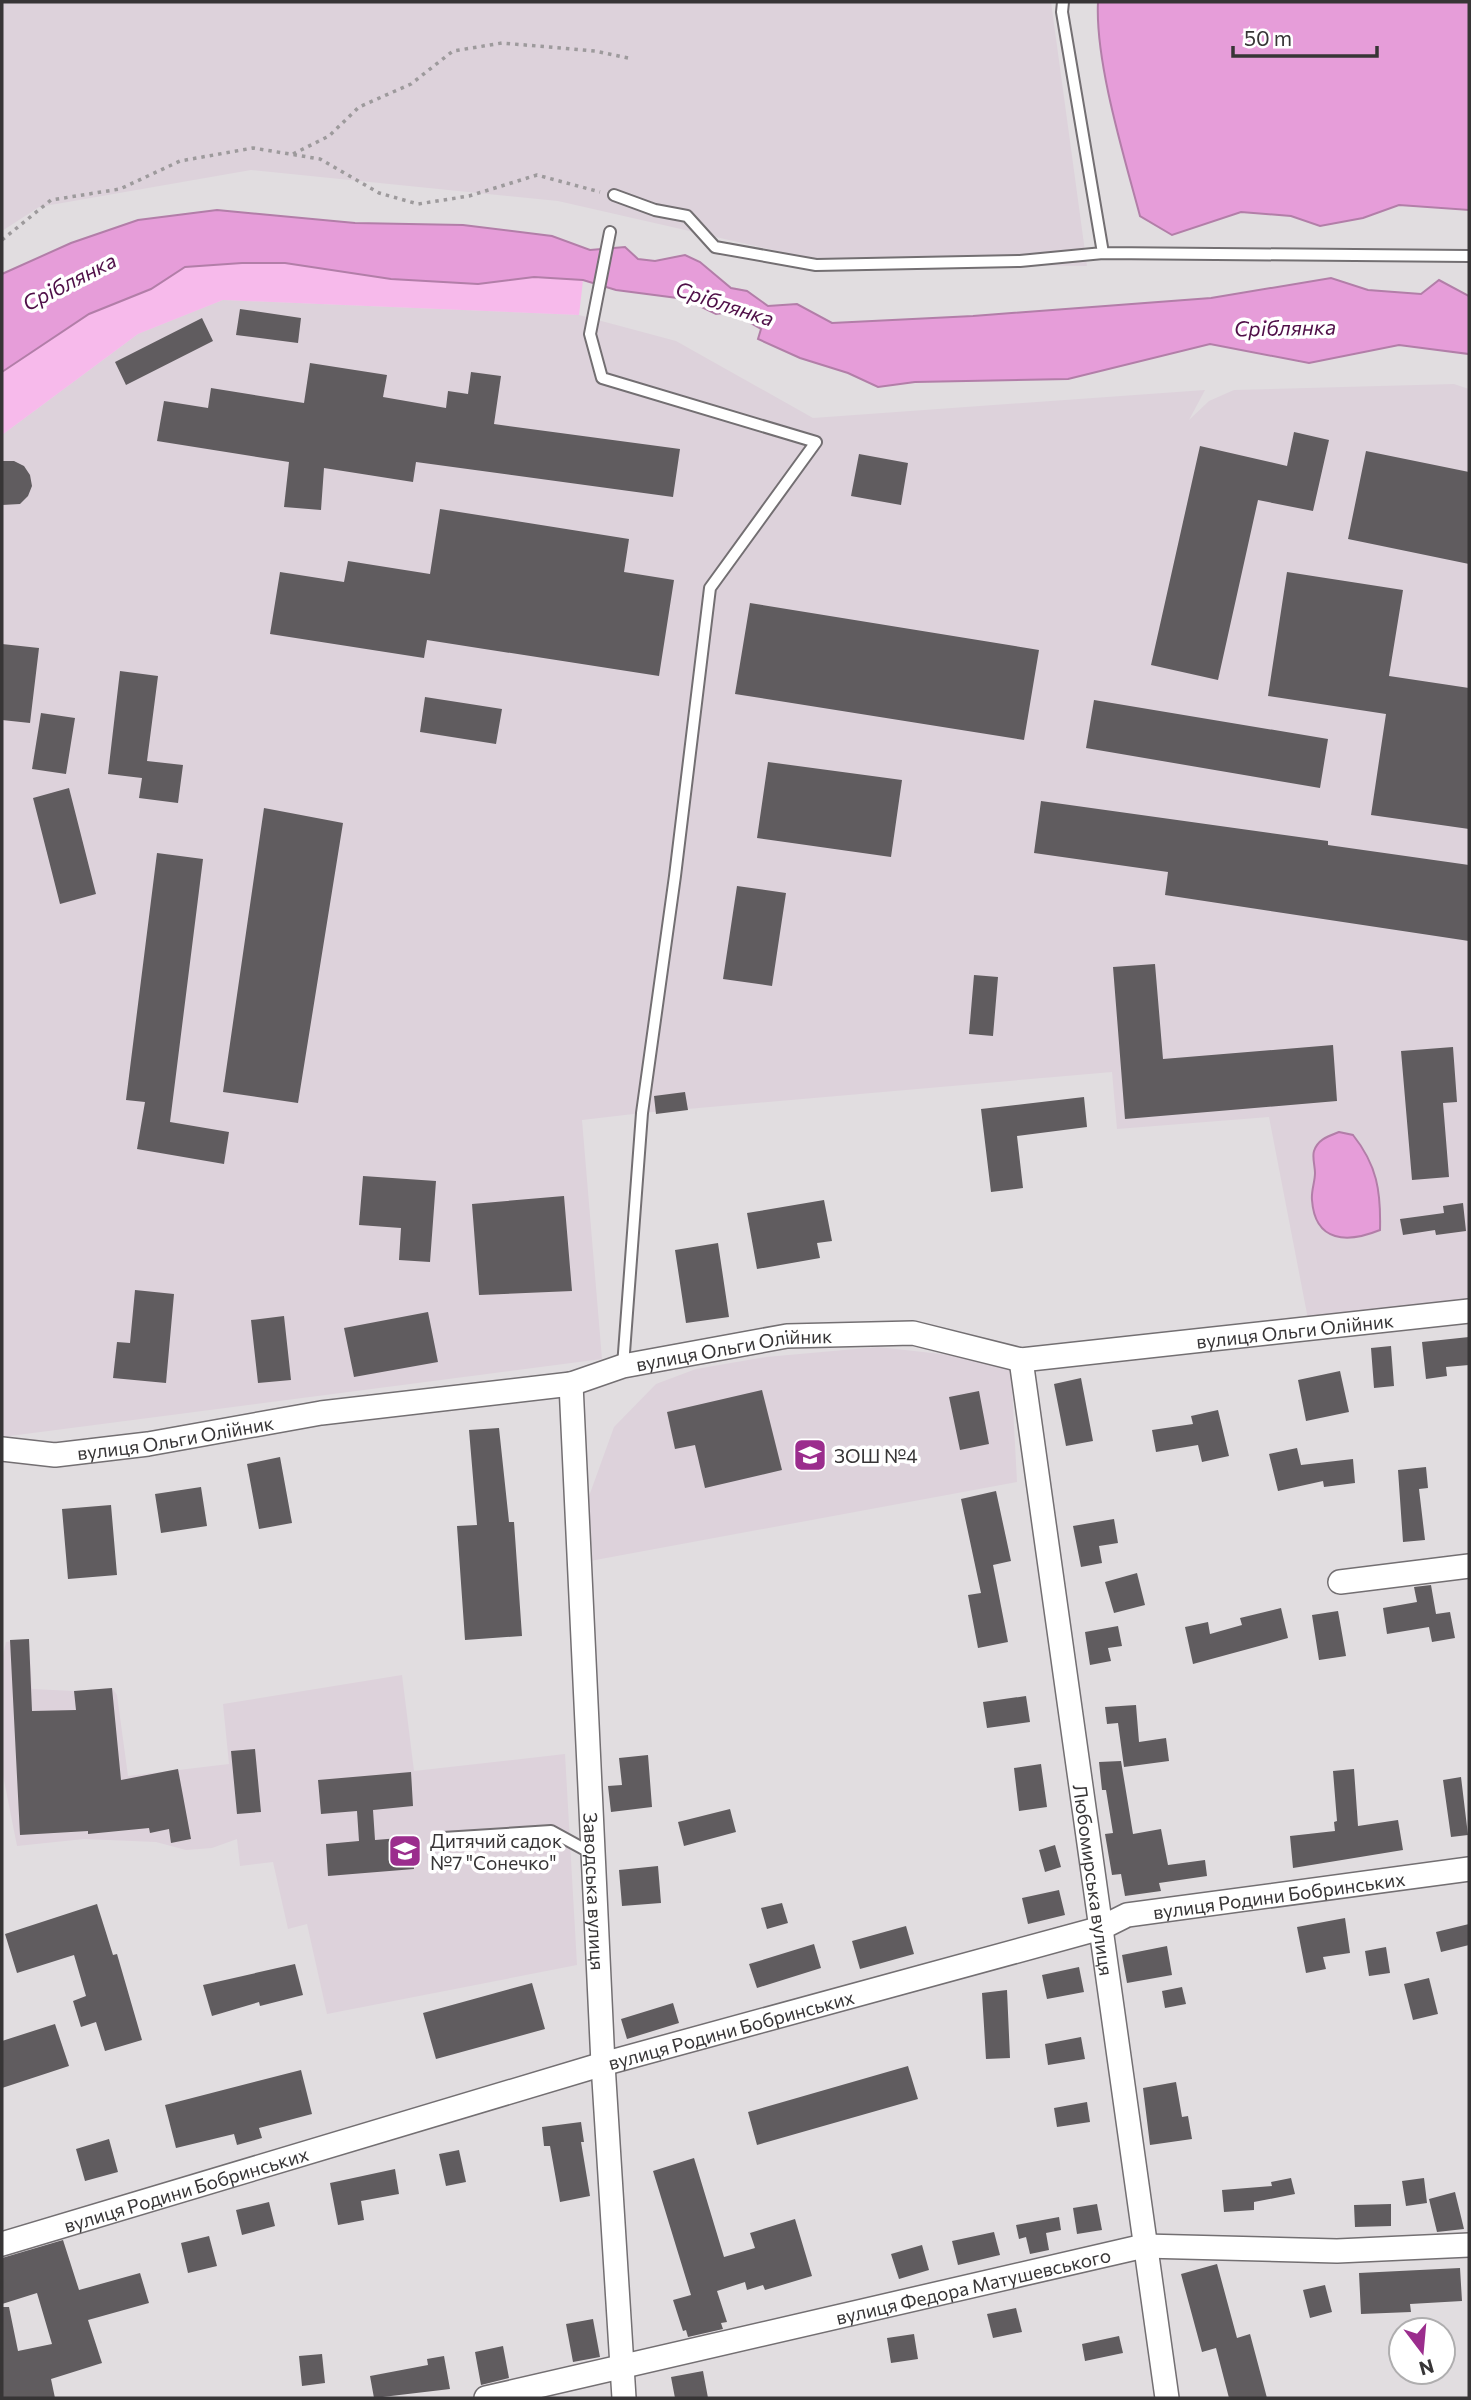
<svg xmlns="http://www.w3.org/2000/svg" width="1471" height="2400" font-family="Commissioner,sans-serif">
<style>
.built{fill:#ddd2db}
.green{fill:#f7baeb}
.water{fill:#e69dd9;stroke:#b27ea8;stroke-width:2}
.building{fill:#605c5f}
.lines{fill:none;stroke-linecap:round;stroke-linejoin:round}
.lane-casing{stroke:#736f72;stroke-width:14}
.street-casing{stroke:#736f72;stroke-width:26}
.path{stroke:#9d9a9c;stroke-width:3.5;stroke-dasharray:3.5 5;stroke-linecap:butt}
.lane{stroke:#fff;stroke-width:10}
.street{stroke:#fff;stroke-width:23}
.labels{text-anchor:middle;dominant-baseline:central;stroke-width:7;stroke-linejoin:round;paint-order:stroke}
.street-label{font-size:19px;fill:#373536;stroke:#fff}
.poi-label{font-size:19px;fill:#373536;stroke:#fff;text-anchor:start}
.water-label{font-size:21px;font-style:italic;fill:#4f0f48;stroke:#fff}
</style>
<rect width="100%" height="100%" fill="#e1dde0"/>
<path class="built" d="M2,2H1051L1087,266L826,262L558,201L251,170L39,207L2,231Z
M223,300L579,315L676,341L813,418L1205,390L1189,420L1209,401L1234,390L1454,384L1469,389V1302L1308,1319L1269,1117L1117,1129L1112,1072L642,1113L582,1120L602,1359L2,1437V435L138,334Z
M878,1347L986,1359L1011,1369L1017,1482L590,1561L588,1499L614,1427L656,1384L696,1369L766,1357Z
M29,1639L32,1689L74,1691L112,1688L117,1695L128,1776L229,1764L223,1704L402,1675L414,1771L565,1754L577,1965L327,2014L307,1924L288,1929L273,1862L240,1866L237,1839L212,1848L186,1850L156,1842L84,1839L17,1846L2,1770V1660L6,1642Z"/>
<path class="green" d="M242,263H285L391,279L478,284L534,277L583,280L579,315L223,300L138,334L2,435V372L6,368L89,314L151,289L185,267Z"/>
<path class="water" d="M1098,2H1469V210L1399,205L1363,218L1320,226L1291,216L1241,212L1172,235L1140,216C1124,156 1095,62 1098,2Z
M217,210L355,223L463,225L552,236L590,250L625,247L638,259L655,261L685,255L700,262L731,288L747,291L768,306L797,304L832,323L973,316L1211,298L1331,278L1368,290L1421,294L1439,280L1469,296V354L1399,345L1309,363L1210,344L1068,379L915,382L878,387L848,373L800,358L758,339L761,329L731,312L716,314L685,299L616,290L583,280L534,277L478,284L391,279L285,263H242L185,267L151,289L89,314L2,372V274L71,243L138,220Z
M1339,1132L1353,1135C1377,1165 1381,1191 1380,1230C1348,1243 1315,1243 1312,1200C1311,1191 1315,1182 1315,1173C1315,1166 1312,1157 1314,1151C1318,1139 1329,1136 1339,1132Z"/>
<path class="building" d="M240,309L301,318L298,343L236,335Z
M202,318L213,341L126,385L115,362Z
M310,363L387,375L383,397L446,408L448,391L468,394L471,372L501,376L494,424L680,449L673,497L416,462L413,482L324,468L321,510L284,507L289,462L157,441L164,401L208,408L211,388L304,403Z
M1294,432L1329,440L1313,511L1258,500L1218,680L1151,665L1200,446L1287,466Z
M1366,451L1469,472V564L1348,539Z
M859,454L908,463L901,505L851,496Z
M2,461H14L24,466L30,475L32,486L28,496L20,504L2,505Z
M440,509L629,539L624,572L674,580L659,676L427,640L424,658L270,634L280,572L344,582L348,561L430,574Z
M1287,572L1403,590L1389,676L1469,688V829L1371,815L1386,714L1268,696Z
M750,603L1039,650L1024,740L735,694Z
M2,644L39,648L30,723L2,720Z
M120,671L158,676L147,761L183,765L178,803L139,798L142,778L108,774Z
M425,697L502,709L496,744L420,732Z
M1094,700L1328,739L1320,788L1086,748Z
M41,713L75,718L66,774L32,769Z
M768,762L902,780L891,857L757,838Z
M69,788L96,894L60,904L33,798Z
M1041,801L1328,841V845L1469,865V941L1165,895L1168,872L1034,853Z
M264,808L343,823L298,1103L223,1092Z
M157,853L203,859L170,1122L229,1132L224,1164L137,1149L145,1102L126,1100Z
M737,886L786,893L772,986L723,979Z
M1155,964L1163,1059L1333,1045L1337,1101L1125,1119L1113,967Z
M974,975L998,977L993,1036L969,1034Z
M1453,1047L1457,1102L1443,1103L1449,1177L1412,1180L1401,1051Z
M685,1092L688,1110L656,1114L654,1096Z
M1084,1097L1087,1127L1017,1136L1023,1188L991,1192L981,1109Z
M363,1176L436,1181L430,1262L399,1260L401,1228L359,1225Z
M564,1196L572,1291L479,1295L472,1204Z
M824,1200L832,1241L817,1243L820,1258L757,1269L747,1213Z
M1463,1203L1466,1231L1436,1235L1435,1230L1403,1235L1400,1219L1444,1213L1443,1206Z
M718,1243L729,1317L686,1323L675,1250Z
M135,1290L174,1294L166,1383L113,1378L117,1342L130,1343Z
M428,1312L438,1362L354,1377L344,1328Z
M284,1316L291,1380L258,1383L251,1320Z
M1469,1337V1365L1446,1367L1447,1376L1426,1379L1422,1342Z
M1391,1346L1394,1386L1374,1388L1371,1348Z
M1340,1371L1349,1412L1306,1421L1298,1380Z
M1081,1378L1093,1441L1066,1446L1054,1384Z
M762,1390L782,1470L705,1488L695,1445L675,1449L667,1412Z
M979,1391L989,1444L960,1450L949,1397Z
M1218,1410L1229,1456L1202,1462L1198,1445L1156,1452L1152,1430L1193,1424L1191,1416Z
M499,1428L509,1522H514L522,1636L465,1640L457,1526L477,1525L469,1430Z
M1297,1448L1301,1465L1353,1459L1355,1483L1324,1487L1323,1481L1278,1491L1269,1454Z
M280,1457L292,1523L259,1529L247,1464Z
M1426,1467L1428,1488L1419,1489L1425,1540L1403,1542L1398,1470Z
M201,1487L207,1526L161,1533L155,1494Z
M996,1491L1011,1561L993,1565L1008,1642L978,1648L968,1595L981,1593L961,1499Z
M111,1505L117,1575L68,1579L62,1509Z
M1114,1519L1118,1543L1099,1546L1102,1563L1081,1567L1073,1526Z
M1137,1573L1145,1605L1114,1613L1105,1582Z
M1431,1585L1436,1614L1450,1612L1455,1638L1432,1642L1429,1627L1387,1634L1383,1608L1417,1602L1414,1587Z
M1281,1608L1288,1638L1193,1664L1185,1627L1208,1622L1210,1634L1242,1625L1240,1618Z
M1338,1611L1346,1656L1319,1660L1312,1615Z
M1118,1626L1122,1646L1108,1648L1111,1661L1090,1665L1085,1632Z
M29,1639L32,1711L76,1710L74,1691L112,1688L121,1780L178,1769L191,1839L171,1843L169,1829L150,1833L149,1828L88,1834V1831L20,1835L10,1640Z
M1026,1696L1030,1722L987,1728L983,1702Z
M1136,1705L1139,1742L1166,1738L1169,1761L1124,1767L1118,1723L1107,1724L1105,1707Z
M255,1749L261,1812L237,1814L231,1751Z
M648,1755L652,1807L611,1812L608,1786L622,1785L619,1758Z
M1121,1761L1133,1834L1161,1829L1168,1865L1205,1860L1207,1876L1159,1883L1161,1891L1125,1896L1121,1874L1112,1875L1105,1834L1113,1833L1106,1790H1102L1099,1762Z
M1041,1764L1047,1807L1019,1811L1014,1768Z
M1354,1769L1358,1826L1398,1820L1403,1850L1293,1868L1290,1836L1335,1831L1334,1822L1337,1821L1333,1771Z
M411,1772L413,1806L373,1810L375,1840L412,1837L414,1869L328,1876L326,1844L359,1841L357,1811L321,1814L318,1780Z
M1461,1777L1468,1835L1451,1837L1443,1780Z
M730,1809L736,1832L684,1846L678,1822Z
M1055,1845L1061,1867L1045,1872L1039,1850Z
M658,1866L661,1903L622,1906L619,1870Z
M1059,1890L1065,1915L1028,1924L1022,1898Z
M782,1903L788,1923L767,1929L761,1908Z
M97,1904L113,1955L117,1954L142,2040L105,2051L96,2022L81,2027L73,2001L86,1996L74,1955L17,1973L5,1934Z
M1345,1918L1350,1953L1323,1957L1326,1969L1306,1973L1297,1927Z
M1469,1924V1945L1441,1952L1436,1932Z
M906,1926L914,1954L860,1969L852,1941Z
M814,1944L821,1968L757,1988L749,1964Z
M1167,1946L1172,1975L1127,1983L1122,1955Z
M1386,1947L1390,1973L1369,1976L1365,1951Z
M295,1964L303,1995L260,2006L259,2002L212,2016L203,1985Z
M1079,1967L1084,1992L1047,1999L1042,1975Z
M1429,1978L1438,2014L1413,2020L1404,1984Z
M532,1983L545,2029L436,2059L423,2013Z
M1182,1987L1186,2004L1165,2008L1162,1991Z
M1007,1990L1010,2058L986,2059L982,1993Z
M673,2003L679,2023L627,2039L621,2019Z
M55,2024L69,2066L2,2088V2041Z
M1081,2037L1085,2059L1048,2065L1045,2044Z
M908,2066L918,2099L757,2145L748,2112Z
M301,2070L312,2114L259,2128L262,2138L237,2145L234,2134L176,2148L165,2105Z
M1176,2082L1182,2117L1188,2116L1192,2139L1150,2145L1143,2088Z
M1087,2102L1090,2122L1057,2127L1054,2108Z
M581,2122L584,2142H581L590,2196L560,2202L550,2146H544L542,2127Z
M109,2139L118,2172L85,2181L76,2149Z
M459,2150L466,2182L446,2186L439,2154Z
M694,2158L724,2257L755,2248L750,2233L795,2219L812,2276L765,2290L763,2285L747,2290L745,2282L717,2291L727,2322L721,2323L723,2329L688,2337L686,2330L683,2331L673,2300L691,2295L653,2171Z
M395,2169L399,2194L361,2201L364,2220L338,2225L330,2183Z
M1291,2178L1295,2194L1254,2202V2210L1224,2212L1222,2190L1272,2186L1271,2182Z
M1424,2178L1427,2203L1406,2206L1402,2181Z
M1455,2192L1464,2229L1437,2232L1429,2199Z
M269,2202L275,2226L242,2235L236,2210Z
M1097,2204L1102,2230L1077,2234L1073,2208Z
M1391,2204V2226L1355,2227L1354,2205Z
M1059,2217L1061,2230L1046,2233L1049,2250L1030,2254L1026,2237L1019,2239L1016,2225Z
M994,2232L1000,2255L958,2265L952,2241Z
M209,2236L217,2266L188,2273L181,2243Z
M63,2240L79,2290L140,2273L149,2303L88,2320L102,2363L51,2379L55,2398H2V2307H9L18,2351L52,2344L37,2293L2,2304V2258Z
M922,2245L929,2270L899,2279L891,2254Z
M1217,2264L1237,2338L1250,2334L1267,2398H1229L1216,2348L1202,2352L1181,2274Z
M1460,2268L1462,2301L1410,2304L1411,2312L1361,2314L1359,2273Z
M1325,2285L1332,2312L1310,2318L1303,2290Z
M1016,2308L1022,2332L993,2338L987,2314Z
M593,2319L600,2357L573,2362L566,2324Z
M914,2334L918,2359L891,2363L887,2338Z
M1119,2336L1123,2353L1085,2361L1082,2344Z
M503,2346L509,2378L481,2385L475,2352Z
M322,2354L325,2383L302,2386L299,2356Z
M444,2356L450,2389L374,2398L370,2376L428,2365L427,2359Z
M703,2371L708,2398H675L671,2377Z"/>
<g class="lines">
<defs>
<path id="lane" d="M1063,2L1062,12L1103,253L1469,256
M614,195L655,210L687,216L715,247L816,265L1020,261L1103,253
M610,232L590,334L602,378L816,442L710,588L675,876L642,1113L623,1366
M443,1838L551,1831L593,1854"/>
<g id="street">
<path id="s1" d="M1021,1360L1167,2398"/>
<path id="s2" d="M571,1384L603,2064L624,2398"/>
<path id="s3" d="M2,1449L55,1455L148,1444L321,1413L571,1384L623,1366L787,1336L913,1333L1021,1360L1469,1311"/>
<path d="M1340,1582L1469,1566"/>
<path id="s4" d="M2,2244L603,2064L1101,1928L1127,1915L1469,1869"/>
<path id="s5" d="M486,2398L1144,2246L1337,2251L1469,2245"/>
</g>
</defs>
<use href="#lane" class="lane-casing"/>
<use href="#street" class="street-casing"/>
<path class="path" d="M293,154L329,136L359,107L411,84L453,51L502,43L595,51L628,58
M2,240L51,200L120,189L180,161L253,148L320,159L379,193L418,204L469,196L537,175L600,192"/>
<use href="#lane" class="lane"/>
<use href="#street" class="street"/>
</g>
<defs>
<symbol id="school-square" viewBox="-11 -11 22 22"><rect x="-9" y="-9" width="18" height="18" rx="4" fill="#9b2d8d" stroke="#fff"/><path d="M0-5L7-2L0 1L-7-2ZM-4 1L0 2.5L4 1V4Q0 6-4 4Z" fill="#fff"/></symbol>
</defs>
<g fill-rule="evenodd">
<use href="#school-square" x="791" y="1436" width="38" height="38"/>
<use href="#school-square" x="386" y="1832" width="38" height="38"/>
</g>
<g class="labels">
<g class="street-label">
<text stroke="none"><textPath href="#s3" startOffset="1309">вулиця Ольги Олійник</textPath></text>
<text stroke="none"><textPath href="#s3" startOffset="742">вулиця Ольги Олійник</textPath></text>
<text stroke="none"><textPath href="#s3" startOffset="175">вулиця Ольги Олійник</textPath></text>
<text stroke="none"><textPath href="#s1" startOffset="525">Любомирська вулиця</textPath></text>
<text stroke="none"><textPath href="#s2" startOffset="508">Заводська вулиця</textPath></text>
<text stroke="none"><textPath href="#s4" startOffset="1326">вулиця Родини Бобринських</textPath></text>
<text stroke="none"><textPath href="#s4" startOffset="760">вулиця Родини Бобринських</textPath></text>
<text stroke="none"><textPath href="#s4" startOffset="192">вулиця Родини Бобринських</textPath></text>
<text stroke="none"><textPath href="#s5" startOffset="500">вулиця Федора Матушевського</textPath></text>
</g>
<g class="poi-label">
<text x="834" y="1455">ЗОШ №4</text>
<text x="430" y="1840">Дитячий садок<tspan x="430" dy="22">№7 "Сонечко"</tspan></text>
</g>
<g class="water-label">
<text transform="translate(69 281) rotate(-27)">Сріблянка</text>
<text transform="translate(725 303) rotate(18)">Сріблянка</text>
<text transform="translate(1285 327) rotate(-1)">Сріблянка</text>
</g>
</g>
<rect width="1471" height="2400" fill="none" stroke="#373536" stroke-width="7"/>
<g transform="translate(1422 2351) rotate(164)"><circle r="33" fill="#ffffff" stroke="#afaeaf" stroke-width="2"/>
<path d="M0-5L12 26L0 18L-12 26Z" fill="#9b2d8d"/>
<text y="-10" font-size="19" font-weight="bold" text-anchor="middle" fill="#373536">N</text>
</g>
<path d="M1233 46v10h144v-10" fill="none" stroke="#373536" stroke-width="3.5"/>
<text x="1244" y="46" font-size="21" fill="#373536" stroke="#ffffff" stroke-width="5" paint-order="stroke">50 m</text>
</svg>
